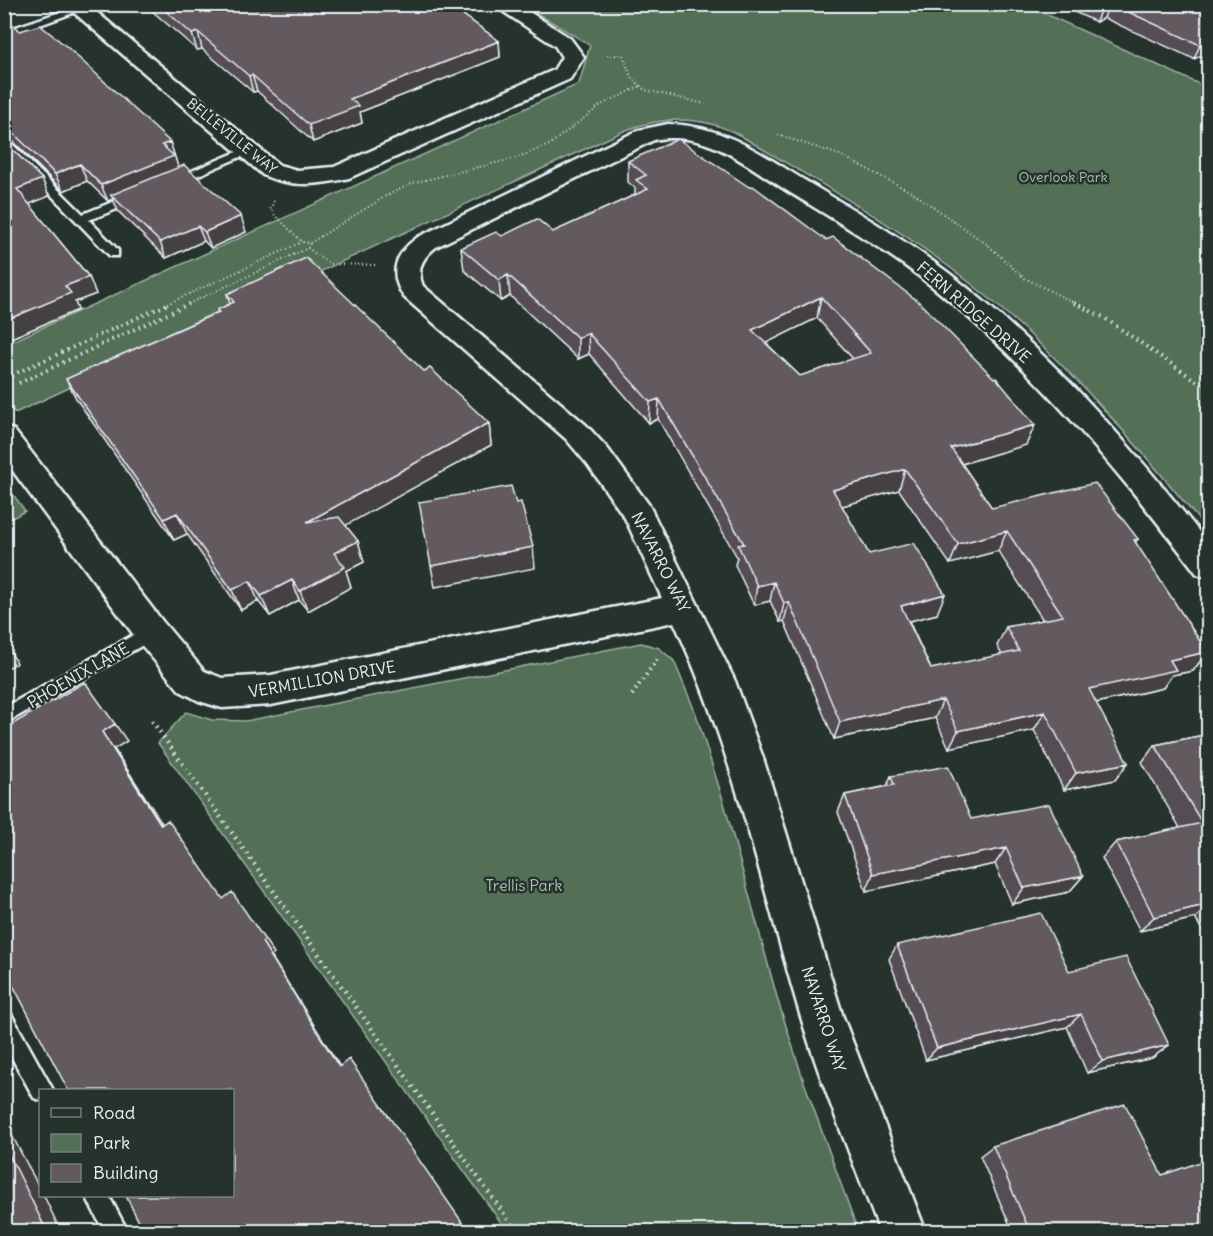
<svg xmlns="http://www.w3.org/2000/svg" width="1213" height="1236" font-family="Delius,sans-serif">
<style>
.green{fill:#526f57;stroke:#9db0a8;stroke-width:1.5}
.lines{fill:none;stroke-linecap:round;stroke-linejoin:round}
.lane-casing{stroke:#e8f1f8;stroke-width:5}
.street-casing{stroke:#e8f1f8;stroke-width:5}
.path-far2{stroke:#e8f1f8;stroke-width:2;stroke-dasharray:1 3;stroke-linecap:butt}
.path-far1{stroke:#e8f1f8;stroke-width:4;stroke-dasharray:1.5 4.5;stroke-linecap:butt}
.path{stroke:#e8f1f8;stroke-width:4.5;stroke-dasharray:1.5 5;stroke-linecap:butt}
.lane{fill:#26332d;fill-rule:evenodd}
.street{fill:#26332d;fill-rule:evenodd}
.wall{fill:#554d53;stroke:#e8f1f8;stroke-width:1.5;fill-rule:evenodd}
.shaded-wall{fill:#453f43;stroke:#e8f1f8;stroke-width:1.5}
.building{fill:#635a60;stroke:#e8f1f8;stroke-width:1.5;fill-rule:evenodd}
.labels{text-anchor:middle;dominant-baseline:central;stroke-width:5;stroke-linejoin:round;paint-order:stroke}
.far-street-label{font-size:14px;fill:#e8f1f8;stroke:#26332d}
.far-park-label{font-size:14px;fill:#acbdb8;stroke:#26332d}
.street-label{font-size:16px;fill:#e8f1f8;stroke:#26332d}
.park-label{font-size:16px;fill:#acbdb8;stroke:#26332d}
</style>
<rect width="100%" height="100%" fill="#26332d"/>
<filter id="ink" filterUnits="userSpaceOnUse"><feTurbulence type="fractalNoise" baseFrequency=".0167" numOctaves="2"/><feDisplacementMap in="SourceGraphic" scale="12" xChannelSelector="R" yChannelSelector="G"/><feConvolveMatrix kernelMatrix="1 2 1 2 8 2 1 2 1" color-interpolation-filters="sRGB"/></filter>
<g filter="url(#ink)">
<path class="green" d="M523,5H1026L1208,88V531C1136,443 1060,354 970,283C899,226 818,183 741,136C704,116 665,116 626,130L15,413L5,400L4,345L579,84L590,45Z
M5,483L25,511L5,522H4Z
M641,643L659,648L674,661L696,714L724,803L778,1001L804,1082L858,1231H507L158,743L186,712L212,720L246,721Z"/>
<g class="lines">
<defs>
<path id="lane" d="M75,7L84,9L4,38V31Z
M4,136L83,214L132,194H140V200L89,220L118,250V256H110L4,146Z
M244,149L254,151L178,184L168,181Z
M151,625L157,627L159,632L157,637L4,724V708Z
M4,1011L11,1014L53,1090H40V1100L34,1098L4,1043Z
M86,1196H109L128,1232H104Z"/>
<path id="street" d="M64,4H87L279,165L297,170L334,167L554,70L562,57L555,46L492,4H517L570,38L584,57L570,79L349,178C319,185 291,188 263,175Z
M668,124C722,125 760,153 804,180C854,210 904,239 950,274C1049,351 1131,445 1208,543V577L1197,574C1118,470 1035,370 933,287C888,251 838,222 789,192C747,166 707,129 654,140L436,247C422,258 416,269 423,286L586,425L608,449L649,505L735,681L763,758L843,1017L926,1232H880C853,1160 822,1088 800,1014C761,883 732,747 674,622L271,705L222,708L199,701L180,691L139,642L4,459V427L14,430L163,622L204,671L222,678L271,675L662,598L625,518L588,465L566,439L404,297C388,273 395,253 418,237L639,130Z"/>
</defs>
<use href="#lane" class="lane-casing"/>
<use href="#street" class="street-casing"/>
<path class="path-far2" d="M607,55H623L631,77L645,90L705,104
M778,135L840,155L915,194L988,245L1024,278L1077,304
M274,201L270,210L302,242L310,243L308,248L329,264L376,265
M310,243L386,196L413,183L516,158L549,145L601,105L641,86
M167,304L302,242
M188,304L308,248"/>
<path class="path-far1" d="M1074,303L1103,317L1208,389
M12,375L170,303
M19,383L191,303
M632,695L658,658"/>
<path class="path" d="M152,721L517,1232"/>
<use href="#lane" class="lane"/>
<use href="#street" class="street"/>
</g>
<path class="wall" d="M142,4H448L499,41L500,57L360,112L362,123L313,142L257,91L253,92L202,49L197,50L151,10H148Z
M1057,4H1209V58L1202,55L1194,59L1104,18L1096,22Z
M4,21L170,142L178,167L246,232L211,248L204,241L166,258L118,211L113,199L108,201L87,181L63,191L6,134H4Z
M4,141L42,179L49,196L29,204L89,277L96,294L75,302L78,310L11,338L4,329Z
M628,161L1035,425L1026,445L962,464L992,508L1138,539L1135,543L1207,652L1193,671L1172,675L1163,688L1096,703L1115,780L1064,790L1034,730L949,748L935,718L834,739L784,621L780,622L770,601L754,605L735,565L737,557L658,419L649,423L589,354L578,359L510,296L501,301L464,270L461,248L553,232L635,195V188L628,182ZM817,318L853,359L800,376L766,343ZM899,490L950,564L998,551L1043,620L1006,627L997,646L1002,655L931,669L909,621L937,614L869,554L842,506Z
M227,294L424,371L489,423L491,445L345,525L358,541L364,562L346,571L351,587L308,611L299,600L270,616L258,601L241,610L187,534L174,540L77,400L66,379L218,312L217,310L230,304Z
M1209,734V942L1195,918L1140,931L1102,858L1116,842L1180,828L1142,762L1155,745Z
M891,776L971,819L1083,876L1069,892L1012,904L995,864L866,891L838,812L845,795L887,786Z
M897,945L1069,971L1169,1045L1152,1058L1087,1073L1067,1027L926,1060L889,959Z
M993,1146L1162,1175L1209,1232H1013L980,1156Z"/>
<path class="shaded-wall" d="M146,4H150L151,10H148Z
M1108,4H1109L1104,18L1096,22L1101,8Z
M198,32L202,49L197,50L192,34Z
M499,41L500,57L360,112L362,123L313,142L309,125L350,99Z
M1208,41L1202,55L1194,59L1200,45Z
M252,75L257,91L253,92L249,76Z
M170,142L180,173L111,195L113,199L108,201L101,185L162,145Z
M80,164L87,181L63,191L55,174Z
M42,179L49,196L25,206L17,189Z
M241,216L246,232L211,248L205,232Z
M198,226L204,241L166,258L160,242Z
M508,275L510,296L501,301L499,280Z
M89,277L96,294L75,302L78,310L11,338L4,325V321L65,286Z
M821,297L817,318L750,351L752,330Z
M588,333L589,354L578,359V338Z
M659,399L658,419L649,423L650,402Z
M489,423L491,445L314,543L307,522Z
M1035,425L1026,445L944,469L951,448Z
M905,469L899,490L828,510L833,490Z
M177,513L187,534L174,540L164,519Z
M1007,531L998,551L950,564L958,544Z
M358,541L364,562L346,571L351,587L308,611L300,591L334,553Z
M533,547L535,568L435,587L431,566Z
M292,580L299,600L270,616L261,596Z
M250,581L258,601L241,610L232,590Z
M774,582L770,601L754,605L757,586Z
M945,594L937,614L894,625L901,606Z
M789,602L784,621L780,622L784,603Z
M4,641L17,663L4,670Z
M1207,652L1193,671L1172,675L1163,688L1077,707L1089,689L1170,660Z
M943,700L935,718L834,739L840,722Z
M1045,712L1034,730L949,748L958,731Z
M115,724L127,741L114,749L173,840L161,825L102,732Z
M1128,763L1115,780L1064,790L1076,773Z
M1006,848L995,864L866,891L873,874Z
M1083,876L1069,892L1012,904L1024,888Z
M1209,904V906L1195,918L1140,931L1154,917Z
M265,940L274,954L271,956L347,1078L339,1067L262,942Z
M1081,1014L1067,1027L926,1060L937,1048Z
M1169,1045L1152,1058L1087,1073L1103,1061Z
M4,1120L40,1189V1196H44L61,1232H47L4,1145Z"/>
<path class="building" d="M158,4H448L499,41L350,99L359,106L309,125L252,75L249,76L198,32L192,34Z
M1093,4H1108L1101,8Z
M1111,4H1209V41L1200,45Z
M8,20L20,31L40,25L67,47L170,142L162,145L174,156L101,185L80,164L55,174L4,124V21Z
M678,139L749,187L753,186L826,240L833,237L919,302L994,378H996L1035,425L951,448L992,508L1095,483L1138,539L1134,540L1207,652L1170,660L1176,670L1089,689L1128,763L1076,773L1045,712L958,731L943,700L840,722L789,602L784,603L774,582L757,586L738,545L744,544L659,399L650,402L588,333L578,338L508,275L499,280L461,248L496,232L502,236L537,219L553,232L648,189L636,180L646,175L628,161ZM821,297L871,353L800,376L752,330ZM905,469L958,544L1007,531L1063,616L1006,627L1019,651L931,669L901,606L945,594L914,543L869,554L833,490Z
M4,141L42,179L17,189L89,277L65,286L71,293L4,321Z
M184,165L241,216L205,232L198,226L160,242L111,195Z
M306,258L424,371L430,368L489,423L307,522L339,517L358,541L334,553L345,567L300,591L292,580L261,596L250,581L232,590L177,513L164,519L66,379L219,312L217,310L234,302L227,294Z
M511,486L516,503L521,502L533,547L431,566L419,502Z
M85,682L115,724L102,732L161,825L168,820L223,899L232,892L265,940L262,942L339,1067L349,1059L469,1232H144L126,1196H232V1090H68L4,968V729Z
M1209,734V904L1154,917L1116,842L1202,823L1155,745Z
M948,766L971,819L1049,804L1083,876L1024,888L1006,848L873,874L845,795L894,785L891,776Z
M1041,913L1069,971L1126,957L1169,1045L1103,1061L1081,1014L937,1048L897,945Z
M1125,1104L1162,1175L1209,1159V1232H1190L1188,1228L1178,1232H1030L993,1146Z
M4,1145L18,1172L47,1232H4Z"/>
</g>
<g class="labels">
<g class="far-street-label">
<text transform="translate(232 136) rotate(39)">BELLEVILLE WAY</text>
</g>
<g class="far-park-label">
<text x="1063" y="177">Overlook Park</text>
</g>
<g class="street-label">
<text transform="translate(974 312) rotate(41)">FERN RIDGE DRIVE</text>
<text transform="translate(661 562) rotate(63)">NAVARRO WAY</text>
<text transform="translate(78 675) rotate(-30)">PHOENIX LANE</text>
<text transform="translate(322 679) rotate(-10)">VERMILLION DRIVE</text>
<text transform="translate(824 1019) rotate(72)">NAVARRO WAY</text>
</g>
<g class="park-label">
<text x="524" y="885">Trellis Park</text>
</g>
</g>
<rect width="1213" height="1236" fill="none" stroke="#26332d" stroke-width="24"/>
<rect x="12" y="12" width="1189" height="1212" fill="none" stroke="#e8f1f8" stroke-width="2" filter="url(#ink)"/>
<rect x="39" y="1089" width="195" height="108" fill="#26332d" stroke="#747f7e" stroke-width="1.5"/>
<rect x="51" y="1108" width="30" height="9" fill="#26332d" stroke="#747f7e" stroke-width="1.5"/>
<text x="93" y="1119" font-size="18" fill="#e8f1f8">Road</text>
<rect x="51" y="1134" width="30" height="18" fill="#526f57" stroke="#747f7e" stroke-width="1.5"/>
<text x="93" y="1149" font-size="18" fill="#e8f1f8">Park</text>
<rect x="51" y="1164" width="30" height="18" fill="#635a60" stroke="#747f7e" stroke-width="1.5"/>
<text x="93" y="1179" font-size="18" fill="#e8f1f8">Building</text>
</svg>
